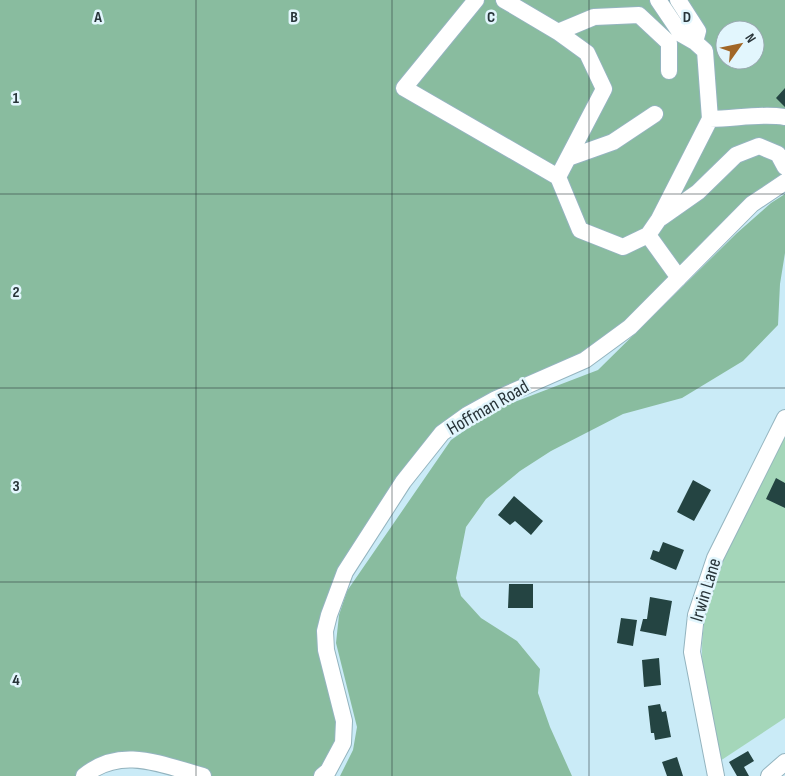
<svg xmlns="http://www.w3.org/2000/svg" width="785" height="776" font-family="'Sofia Sans Condensed',sans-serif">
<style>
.green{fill:#a4d6b9}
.forest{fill:#89bc9f;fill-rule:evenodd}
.building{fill:#244442}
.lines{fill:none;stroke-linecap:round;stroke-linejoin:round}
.minor-casing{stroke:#94b4bf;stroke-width:18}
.minor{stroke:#fff;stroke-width:16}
.grid{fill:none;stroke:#283439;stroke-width:1;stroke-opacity:0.55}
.labels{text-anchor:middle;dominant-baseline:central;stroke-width:5;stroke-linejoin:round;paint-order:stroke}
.street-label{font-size:19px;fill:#283439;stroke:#e2f6fd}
.grid-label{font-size:16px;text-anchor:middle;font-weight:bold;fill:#283439;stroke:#e2f6fd;stroke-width:5;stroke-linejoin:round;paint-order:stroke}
</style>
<rect width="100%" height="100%" fill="#caebf7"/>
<path class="green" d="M785,430V718L720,761C712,725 702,689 702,652C702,576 751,497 785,430Z"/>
<path class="forest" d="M0,0H785V182L630,327L467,415L403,482L329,615L344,721L322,776H203L140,759L84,776H0ZM725,30H755V60H725Z
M785,194V253L780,284L778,325L743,361L682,398L623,414L551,451L520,471L486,499L466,527L456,578L461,596L481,618L517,641L540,669L538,693L550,727L572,776H340L353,750L357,727L336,643L339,615L347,591L451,440L496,409L598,370L737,233L771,203Z"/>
<path class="building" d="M785,88V107L776,98Z
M776,478L785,483V508L766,499Z
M693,480L711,490L694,521L677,512Z
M514,496L543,521L531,535L515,521L510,525L498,515Z
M663,542L684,550L676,570L650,559L653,550L659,552Z
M509,584H533V608H508Z
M650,597L672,601L666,636L640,631L643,619H647Z
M621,618L637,620L633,646L617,643Z
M659,658L661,685L644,687L642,660Z
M660,704L662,712L666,711L671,737L655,740L654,733H651L648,706Z
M748,751L754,761L744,767L749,776H737L729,762Z
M677,757L683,776H667L662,762Z"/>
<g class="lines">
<defs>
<path id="minor" d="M476,0L404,88L558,177L604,89L587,53L558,32L504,0
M658,0L681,34L695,42L705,51L710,119L659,219L648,235L679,278
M678,0L698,31L695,42
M558,32L594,17L639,15L669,43V71
M710,119C735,119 760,113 785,117
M568,158L613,142L655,114
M558,177L580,230L623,247L648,235
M661,218L698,192L736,155L759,146L778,154L785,167
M84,776C121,745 162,765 203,776
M322,776L328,771L343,743L344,721L326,650L325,631L329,615L345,572L403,482L442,433L467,415L496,399L585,360L630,327L752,204L785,182
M716,776L692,652L696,615L715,558L785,418
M769,776L785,762"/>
</defs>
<use href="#minor" class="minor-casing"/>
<use href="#minor" class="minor"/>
</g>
<path class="grid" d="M196,0V776M392,0V776M589,0V776M0,194H785M0,388H785M0,582H785"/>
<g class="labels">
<g class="street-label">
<text transform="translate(488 408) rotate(-30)">Hoffman Road</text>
<text transform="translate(706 590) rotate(-73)">Irwin Lane</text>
</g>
</g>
<g class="grid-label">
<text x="98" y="22">A</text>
<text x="294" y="22">B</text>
<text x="491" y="22">C</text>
<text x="687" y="22">D</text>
<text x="16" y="103">1</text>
<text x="16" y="297">2</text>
<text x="16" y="491">3</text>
<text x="16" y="685">4</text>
</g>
<g transform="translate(740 45) rotate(57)"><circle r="24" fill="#e2f6fd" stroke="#98a8af"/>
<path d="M0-4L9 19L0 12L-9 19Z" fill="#a16626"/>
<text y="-8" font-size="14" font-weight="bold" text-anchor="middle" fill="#283439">N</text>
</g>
</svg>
